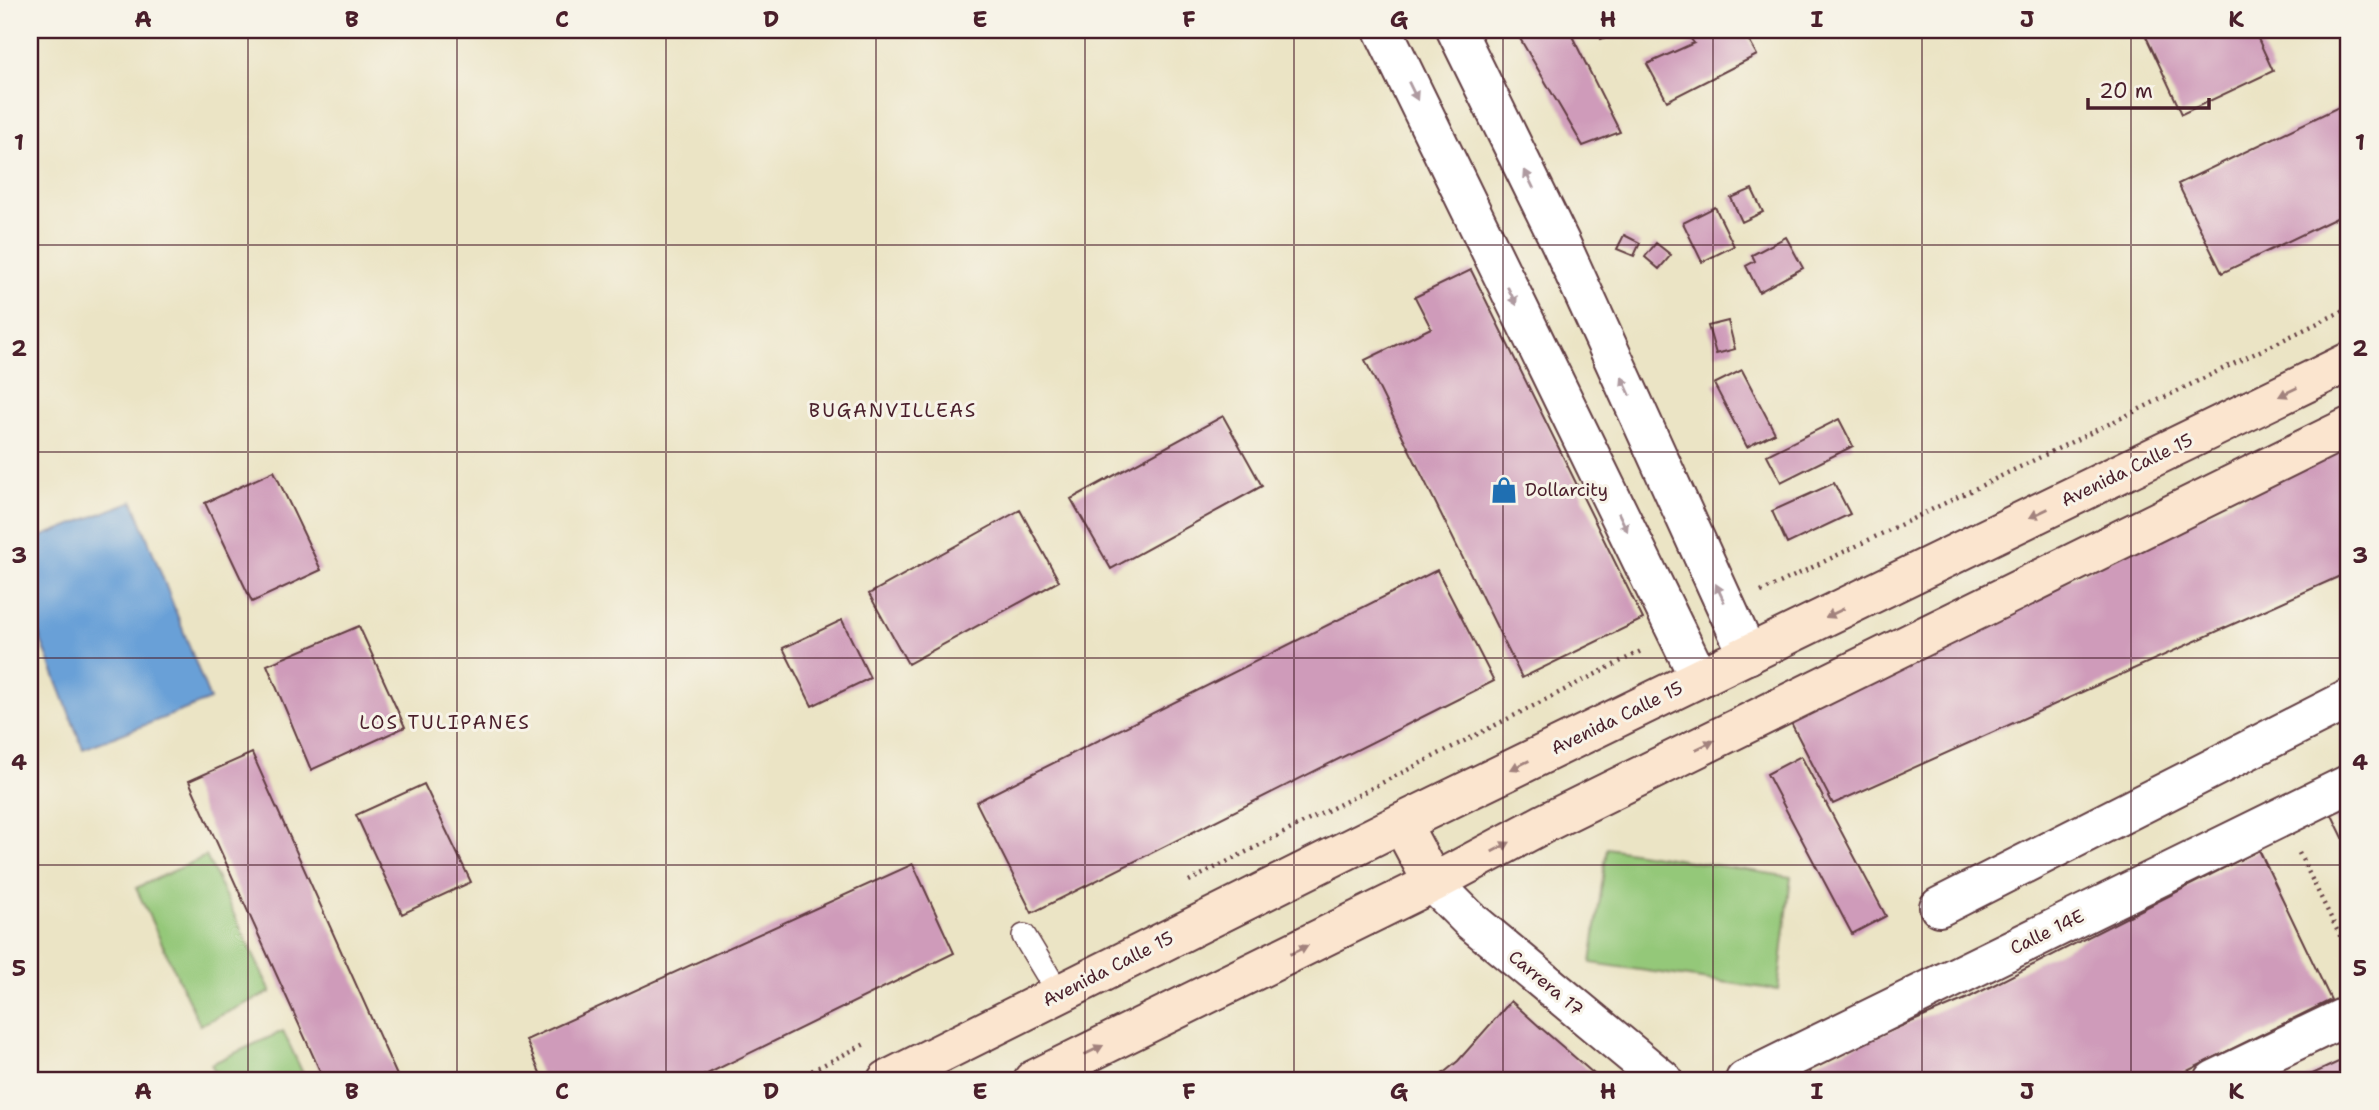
<svg xmlns="http://www.w3.org/2000/svg" width="2379" height="1110" font-family="'Shantell Sans',sans-serif">
<style>
.green{fill:#94c879;stroke:#6f7452;stroke-width:2}
.water{fill:#69a0d7;stroke:#5a6081;stroke-width:2}
.building{fill:#cf9bba}
.lines{fill:none;stroke-linecap:round;stroke-linejoin:round}
.lane-casing{stroke:#623d42;stroke-width:26}
.street-casing{stroke:#623d42;stroke-width:42}
.secondary-casing{stroke:#623d42;stroke-width:42}
.path{stroke:#623d42;stroke-width:4.5;stroke-dasharray:2 5;stroke-linecap:butt}
.lane{stroke:#fff;stroke-width:23}
.street{stroke:#fff;stroke-width:38}
.secondary{stroke:#fbe5cf;stroke-width:38}
.oneway{fill:#ae9aa0}
.oneway2{fill:#a2827d}
.grid{fill:none;stroke:#4a1f2b;stroke-width:2;stroke-opacity:0.55}
.labels{text-anchor:middle;dominant-baseline:central;stroke-width:6;stroke-linejoin:round;paint-order:stroke}
.street-label{font-size:18px;fill:#4a1f2b;stroke:#f7f3e8}
.poi-label{font-size:18px;fill:#4a1f2b;stroke:#f7f3e8;text-anchor:start}
.neighbourhood-label{font-size:19px;letter-spacing:2px;fill:#4a1f2b;stroke:#f7f3e8}
.neatline{fill:none;stroke:#4a1f2b;stroke-width:2.5}
.grid-label{font-size:23px;text-anchor:middle;font-weight:bold;fill:#4a1f2b}
</style>
<rect width="100%" height="100%" fill="#f7f3e8"/>
<filter id="ink" filterUnits="userSpaceOnUse"><feTurbulence type="fractalNoise" baseFrequency=".0143" numOctaves="2"/><feDisplacementMap in="SourceGraphic" scale="14" xChannelSelector="R" yChannelSelector="G"/><feConvolveMatrix kernelMatrix="1 2 1 2 8 2 1 2 1" color-interpolation-filters="sRGB"/></filter>
<filter id="wash" filterUnits="userSpaceOnUse"><feTurbulence type="fractalNoise" baseFrequency=".00686" numOctaves="4" result="noise"/><feDisplacementMap in="SourceGraphic" scale="28" xChannelSelector="R" yChannelSelector="G"/><feGaussianBlur stdDeviation="1.57" result="paint"/><feColorMatrix in="noise" values="0 0 0 0 0 0 0 0 0 0 0 0 0 0 0 0 0 1.4 0 .05"/><feComposite in="paint" operator="in"/></filter>
<g filter="url(#wash)">
<rect width="100%" height="100%" fill="#ebe4c5"/>
<path class="green" d="M1607,848L1791,877L1778,990L1591,963Z
M206,856L271,992L200,1025L136,888Z
M283,1031L306,1080H219L211,1064Z"/>
<path class="water" d="M133,501L210,700L83,749L30,611V555L33,554L30,541Z"/>
<g id="blocks">
<path class="building" d="M1515,30H1569L1620,132L1583,146Z
M1597,30H1624L1601,39Z
M1684,30H1743L1757,55L1667,101L1647,64L1694,43Z
M2143,30H2254L2273,71L2182,114Z
M2349,102V212L2222,273L2178,184Z
M1752,189L1763,212L1742,222L1731,198Z
M1715,207L1734,246L1702,262L1683,223Z
M1624,235L1640,243L1634,256L1617,249Z
M1786,237L1803,268L1759,292L1746,266L1755,261L1752,255Z
M1656,243L1671,255L1659,269L1645,257Z
M1471,270L1643,619L1522,678L1365,360L1431,328L1415,297Z
M1728,321L1735,349L1716,354L1708,326Z
M1742,370L1775,433L1747,447L1714,384Z
M1223,416L1262,486L1111,569L1071,499Z
M1839,419L1853,446L1781,482L1767,455Z
M2339,451L2349,471V572L1833,804L1786,713Z
M274,471L321,570L252,602L205,503Z
M1834,483L1850,514L1787,544L1772,511Z
M1020,510L1059,581L908,664L869,594Z
M1437,570L1494,681L1032,913L976,802Z
M842,620L870,678L812,706L783,648Z
M359,626L405,727L311,770L267,665Z
M252,753L399,1080H324L189,781Z
M1801,756L1886,916L1852,934L1767,774Z
M424,784L471,882L402,914L356,815Z
M2349,800V850L2329,809Z
M2259,850L2331,1000L2169,1080H1813L1807,1066L1968,998Z
M913,864L954,953L695,1080H543L526,1040Z
M1511,1001L1541,1028L1601,1080H1435L1458,1061Z
M2349,1057V1080H2300L2306,1077Z"/>
</g>
</g>
<g filter="url(#ink)">
<use href="#blocks" fill-opacity="0" stroke="#623d42" stroke-width="2"/>
<g class="lines">
<defs>
<path id="lane" d="M1024,936L1059,994"/>
<path id="street" d="M1383,30L1699,678
M1456,30L1561,244L1748,655
M1433,883L1470,920L1663,1080
M1939,907L2349,699
M1745,1080L2349,784
M2214,1080L2349,1015"/>
<path id="secondary" d="M1401,823L1433,883
M887,1080L1401,823L2349,362
M1033,1080L1433,883L1545,823L2349,427"/>
</defs>
<use href="#lane" class="lane-casing"/>
<use href="#street" class="street-casing"/>
<use href="#secondary" class="secondary-casing"/>
<path class="path" d="M1761,592L2349,308
M2299,853L2349,954
M1189,881L1643,650
M793,1080L865,1044"/>
<use href="#lane" class="lane"/>
<use href="#street" class="street"/>
<use href="#secondary" class="secondary"/>
</g>
<defs><path id="oneway-solid" d="M-6-.8H1V-3.2L6.5 0L1 3.2V.8H-6Z" transform="scale(1.75)"/></defs>
<g class="oneway">
<use href="#oneway-solid" transform="translate(1413 91) rotate(64)"/>
<use href="#oneway-solid" transform="translate(1529 179) rotate(-116)"/>
<use href="#oneway-solid" transform="translate(1512 296) rotate(64)"/>
<use href="#oneway-solid" transform="translate(1626 386) rotate(-115)"/>
<use href="#oneway-solid" transform="translate(1623 522) rotate(64)"/>
<use href="#oneway-solid" transform="translate(1720 593) rotate(-115)"/>
</g>
<g class="oneway2">
<use href="#oneway-solid" transform="translate(2288 392) rotate(154)"/>
<use href="#oneway-solid" transform="translate(2039 513) rotate(154)"/>
<use href="#oneway-solid" transform="translate(1835 613) rotate(154)"/>
<use href="#oneway-solid" transform="translate(1705 745) rotate(-26)"/>
<use href="#oneway-solid" transform="translate(1520 765) rotate(154)"/>
<use href="#oneway-solid" transform="translate(1501 847) rotate(-28)"/>
<use href="#oneway-solid" transform="translate(1299 950) rotate(-26)"/>
<use href="#oneway-solid" transform="translate(1094 1050) rotate(-26)"/>
</g>
</g>
<path class="grid" d="M248,30V1080M457,30V1080M666,30V1080M876,30V1080M1085,30V1080M1294,30V1080M1503,30V1080M1713,30V1080M1922,30V1080M2131,30V1080M30,245H2349M30,452H2349M30,658H2349M30,865H2349"/>
<defs>
<symbol id="shop-bare" viewBox="-9 -9 18 18"><path d="M-5-2.5h2.3a2.7 3.5 0 0 1 5.4 0H5L5.5 6h-11ZM-1.5-2.5h3a1.5 2.3 0 0 0-3 0Z" fill="#1f6fb2" stroke="#f7f3e8" stroke-width="2.5" paint-order="stroke"/></symbol>
</defs>
<g fill-rule="evenodd">
<use href="#shop-bare" x="1485" y="471" width="38" height="38"/>
</g>
<g class="labels">
<g class="street-label">
<text transform="translate(2127 470) rotate(-26)">Avenida Calle 15</text>
<text transform="translate(1617 718) rotate(-26)">Avenida Calle 15</text>
<text transform="translate(2047 932) rotate(-26)">Calle 14E</text>
<text transform="translate(1108 969) rotate(-27)">Avenida Calle 15</text>
<text transform="translate(1546 983) rotate(40)">Carrera 17</text>
</g>
<g class="poi-label">
<text x="1525" y="490">Dollarcity</text>
</g>
<g class="neighbourhood-label">
<text x="893" y="410">BUGANVILLEAS</text>
<text x="445" y="722">LOS TULIPANES</text>
</g>
</g>
<rect width="2379" height="1110" fill="none" stroke="#f7f3e8" stroke-width="77"/>
<path d="M2088 98v10h121v-10" fill="none" stroke="#4a1f2b" stroke-width="3.5"/>
<text x="2099" y="98" font-size="21" fill="#4a1f2b" stroke="#f7f3e8" stroke-width="5" paint-order="stroke">20 m</text>
<rect x="38" y="38" width="2302" height="1034" class="neatline"/>
<g class="grid-label">
<text x="143" y="27">A</text>
<text x="352" y="27">B</text>
<text x="562" y="27">C</text>
<text x="771" y="27">D</text>
<text x="980" y="27">E</text>
<text x="1189" y="27">F</text>
<text x="1399" y="27">G</text>
<text x="1608" y="27">H</text>
<text x="1817" y="27">I</text>
<text x="2027" y="27">J</text>
<text x="2236" y="27">K</text>
<text x="19" y="150">1</text>
<text x="2360" y="150">1</text>
<text x="19" y="356">2</text>
<text x="2360" y="356">2</text>
<text x="19" y="563">3</text>
<text x="2360" y="563">3</text>
<text x="19" y="770">4</text>
<text x="2360" y="770">4</text>
<text x="19" y="976">5</text>
<text x="2360" y="976">5</text>
<text x="143" y="1099">A</text>
<text x="352" y="1099">B</text>
<text x="562" y="1099">C</text>
<text x="771" y="1099">D</text>
<text x="980" y="1099">E</text>
<text x="1189" y="1099">F</text>
<text x="1399" y="1099">G</text>
<text x="1608" y="1099">H</text>
<text x="1817" y="1099">I</text>
<text x="2027" y="1099">J</text>
<text x="2236" y="1099">K</text>
</g>
</svg>
